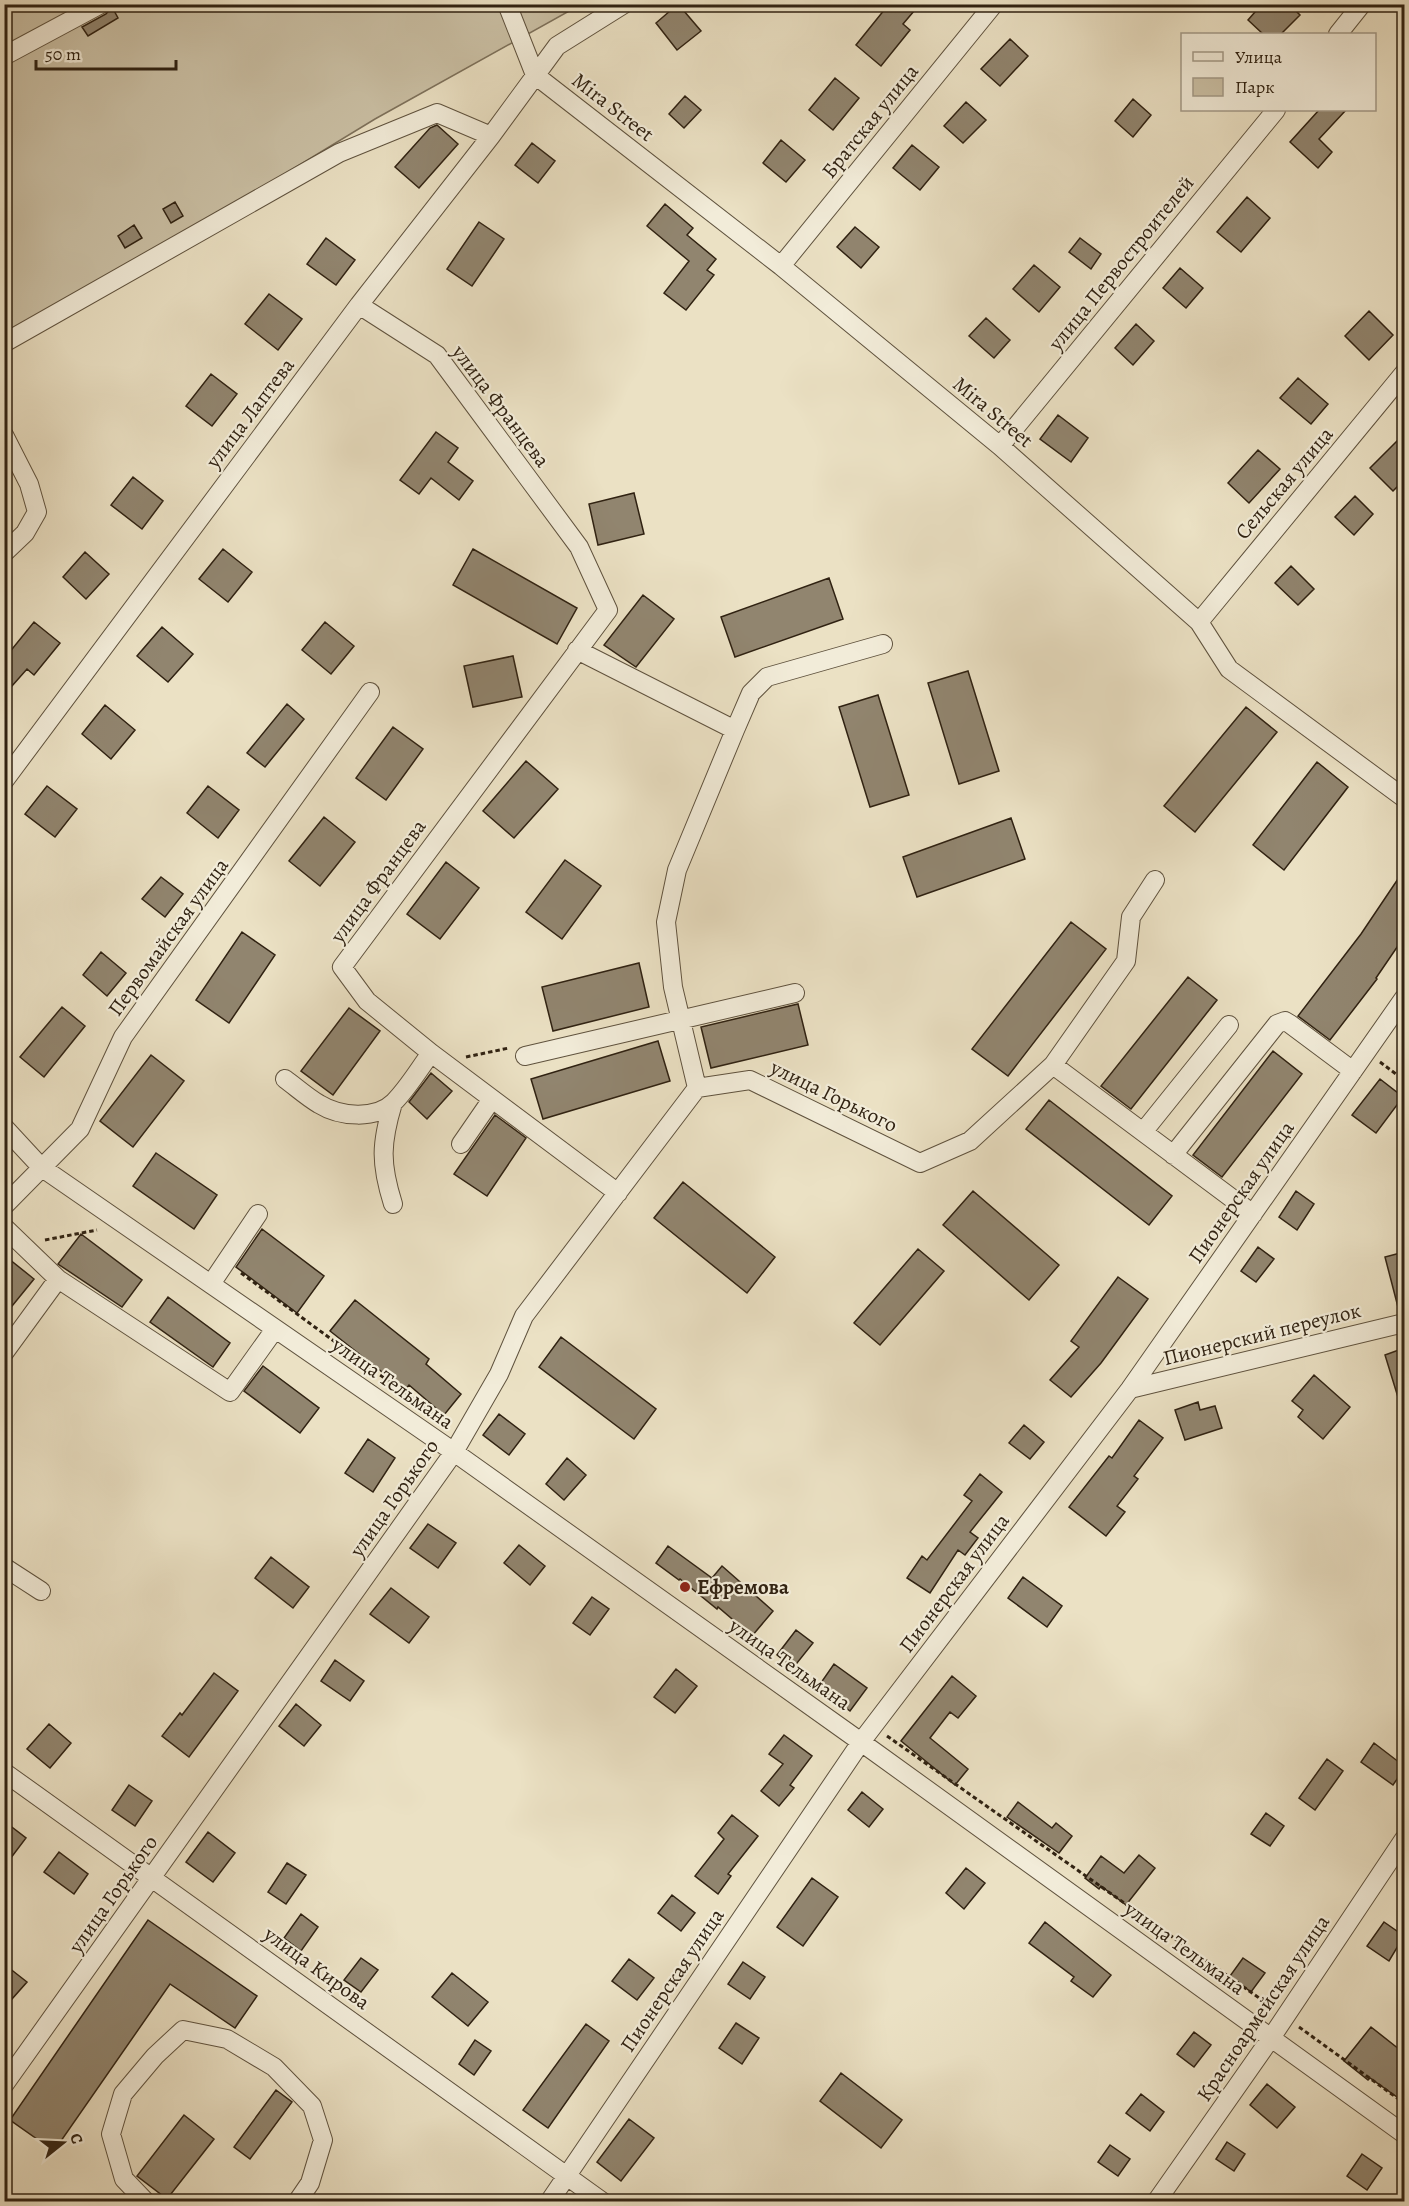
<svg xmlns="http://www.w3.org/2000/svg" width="1409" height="2206" font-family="Alegreya,serif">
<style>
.green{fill:#cbc1a6;stroke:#7e725c;stroke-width:1.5}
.building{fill:#91856f;stroke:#302212;stroke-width:1.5}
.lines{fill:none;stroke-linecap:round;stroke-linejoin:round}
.minor-casing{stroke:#5f523e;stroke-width:20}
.path{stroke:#302212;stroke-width:3;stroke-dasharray:4.5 3;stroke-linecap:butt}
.minor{stroke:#f2ecd9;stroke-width:18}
.poi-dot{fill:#8f2418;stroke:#f2ecd9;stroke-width:2}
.labels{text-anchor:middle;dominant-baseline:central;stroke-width:4.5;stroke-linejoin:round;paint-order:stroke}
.street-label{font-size:21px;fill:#302212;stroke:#f2ecd9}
.poi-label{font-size:21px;font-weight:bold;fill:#302212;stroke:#f2ecd9;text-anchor:start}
</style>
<rect width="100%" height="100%" fill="#ebe1c4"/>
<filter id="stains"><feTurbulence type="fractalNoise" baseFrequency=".00333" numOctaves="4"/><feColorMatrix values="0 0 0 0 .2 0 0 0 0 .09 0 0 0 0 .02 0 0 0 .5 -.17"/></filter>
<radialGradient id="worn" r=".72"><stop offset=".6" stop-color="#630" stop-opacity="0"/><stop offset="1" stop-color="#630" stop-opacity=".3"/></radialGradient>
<path class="green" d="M5,5H580L375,119L183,236L5,337Z"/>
<path class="building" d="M678,4L701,31L677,50L656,23Z
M889,4H920L903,24L910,30L881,66L856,45Z
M1262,4H1289L1300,15L1281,34H1263L1248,20Z
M112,7L118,18L88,36L82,27L106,14Z
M1010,39L1028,56L1000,86L981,69Z
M835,78L859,98L833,130L809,110Z
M685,96L701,110L684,128L669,114Z
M1133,99L1151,115L1133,137L1115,121Z
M966,102L986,120L963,143L944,126Z
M1319,110H1346L1319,139L1332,152L1318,168L1290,142Z
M437,125L458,144L419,188L395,167L430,128Z
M781,140L805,160L786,182L763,163Z
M532,143L555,161L538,183L515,165Z
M912,145L939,167L920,190L893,168Z
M1247,197L1270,218L1241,252L1217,232Z
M175,202L183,216L171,223L163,209Z
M665,204L693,228L687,235L716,259L707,270L714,275L686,310L664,293L689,261L647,226Z
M479,222L504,239L472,286L447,269Z
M134,225L142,238L125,248L118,236Z
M855,227L879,247L861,268L837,247Z
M326,238L355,260L336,285L307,264Z
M1080,238L1101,254L1091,269L1069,252Z
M1034,265L1060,287L1039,312L1013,289Z
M1180,268L1203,288L1186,308L1163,288Z
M269,294L302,319L278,350L245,324Z
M1369,311L1393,335L1369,360L1345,336Z
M986,318L1010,340L994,358L969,336Z
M1136,324L1154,341L1133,365L1115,348Z
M211,374L237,394L212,426L186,406Z
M1298,378L1328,404L1311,424L1280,398Z
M1058,415L1088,438L1071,462L1040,439Z
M436,432L458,448L448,462L473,481L459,500L431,478L419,494L400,480Z
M1404,434V480L1393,491L1370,468Z
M1258,450L1280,469L1249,503L1228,483Z
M133,477L163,501L142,529L111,505Z
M634,493L644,534L598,545L589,504Z
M1355,496L1373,514L1354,535L1335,517Z
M223,549L252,572L228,602L199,579Z
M473,549L577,608L557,644L453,585Z
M85,552L109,574L86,599L63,577Z
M1291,566L1314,589L1298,605L1275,583Z
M829,578L843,619L735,657L721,617Z
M643,595L674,619L636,667L604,645Z
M34,622L60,643L34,675L27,669L4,695V659Z
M325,622L354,646L331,674L302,650Z
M162,627L193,654L168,682L137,656Z
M513,656L522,697L473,707L464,666Z
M968,671L999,771L959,784L928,683Z
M878,695L909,795L870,807L839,707Z
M287,704L304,719L265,767L247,753Z
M105,705L135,730L111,759L82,734Z
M1246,707L1277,732L1195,832L1164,806Z
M393,727L423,749L386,800L356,778Z
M526,761L558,789L514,838L483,811Z
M1317,762L1348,787L1284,870L1253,845Z
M47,786L77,809L55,837L25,814Z
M208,786L239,810L218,838L187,813Z
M324,817L355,842L320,886L289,861Z
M1011,818L1025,859L917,897L903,857Z
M565,860L601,886L562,939L526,912Z
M446,862L479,888L440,939L407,914Z
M1404,870V937L1376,978L1377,979L1330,1040L1298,1016L1361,934Z
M161,877L183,894L165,917L142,899Z
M1071,922L1106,949L1008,1076L972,1049Z
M242,932L275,955L229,1023L196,1000Z
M101,952L126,973L107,996L83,975Z
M639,963L649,1007L553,1031L542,987Z
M1188,977L1217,1000L1131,1109L1101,1086Z
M798,1004L808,1045L711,1068L701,1027Z
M62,1007L85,1026L44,1077L20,1057Z
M349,1008L380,1031L333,1095L301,1071Z
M658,1041L670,1081L543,1119L531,1079Z
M1273,1051L1302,1074L1222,1177L1193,1155Z
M151,1055L184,1081L133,1147L100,1121Z
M431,1073L452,1091L427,1119L409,1102Z
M1380,1079L1403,1097L1376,1133L1352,1115Z
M1049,1100L1172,1196L1149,1225L1026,1129Z
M495,1115L526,1138L487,1196L454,1174Z
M156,1153L217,1195L194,1229L133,1186Z
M683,1182L775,1257L747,1293L654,1218Z
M973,1191L1059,1265L1029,1300L943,1225Z
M1296,1191L1314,1204L1297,1230L1279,1217Z
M262,1229L324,1276L297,1313L236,1267Z
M81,1234L142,1280L122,1307L58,1264Z
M1258,1247L1274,1259L1256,1282L1241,1271Z
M918,1249L944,1271L880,1345L854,1323Z
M1404,1252V1311H1399L1385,1257Z
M4,1255L34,1279L4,1316Z
M1118,1277L1148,1299L1101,1363L1071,1397L1050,1380L1079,1347L1071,1341Z
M168,1297L230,1343L213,1367L150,1322Z
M355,1300L429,1359L426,1364L461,1394L444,1415L409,1385L405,1390L330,1331Z
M561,1337L656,1409L634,1439L539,1367Z
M1404,1348V1407H1401L1385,1355Z
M263,1366L319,1408L300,1433L244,1391Z
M1314,1375L1350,1407L1323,1439L1298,1417L1303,1410L1292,1401Z
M1198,1402L1200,1410L1215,1406L1222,1428L1185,1440L1175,1410Z
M499,1414L525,1434L509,1455L483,1435Z
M1139,1420L1163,1438L1134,1476L1138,1479L1117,1506L1125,1512L1106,1536L1069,1507L1109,1456L1112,1458Z
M1024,1425L1044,1442L1030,1459L1009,1443Z
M368,1439L395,1458L373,1492L345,1473Z
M567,1458L586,1475L564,1500L546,1484Z
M980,1474L1002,1492L970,1532L978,1538L965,1555L958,1550L930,1593L907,1578L922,1556L927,1560L972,1501L964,1495Z
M428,1524L456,1543L438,1568L410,1548Z
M519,1545L545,1566L530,1585L504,1563Z
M668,1546L712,1578L722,1566L773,1611L752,1636L718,1607L717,1609L680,1579L679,1580L656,1563Z
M271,1557L309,1587L293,1608L255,1578Z
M1023,1577L1062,1606L1047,1627L1008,1598Z
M391,1588L429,1617L409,1643L370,1614Z
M592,1597L609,1609L590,1635L573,1623Z
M796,1630L813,1643L793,1668L777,1655Z
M335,1660L364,1681L350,1701L321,1681Z
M834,1664L867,1688L850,1711L818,1687Z
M676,1669L697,1686L675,1713L654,1697Z
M214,1673L238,1691L189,1757L162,1736L180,1713L182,1715Z
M952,1676L976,1696L958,1718L950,1712L930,1738L968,1769L955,1785L901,1741Z
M296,1704L321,1725L304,1746L279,1726Z
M49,1724L71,1743L50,1768L27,1749Z
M784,1735L812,1756L790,1785L794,1788L779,1806L761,1791L783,1764L769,1754Z
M1374,1743L1404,1766V1769L1393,1785L1361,1762Z
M1327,1759L1343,1771L1315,1810L1299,1798Z
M129,1785L152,1801L135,1826L112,1810Z
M862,1792L883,1809L869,1827L848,1810Z
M1018,1802L1052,1828L1056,1823L1072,1836L1059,1853L1007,1817Z
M1266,1813L1284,1826L1270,1846L1251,1834Z
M732,1815L758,1836L728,1874L731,1876L718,1894L695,1876L724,1839L718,1833Z
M4,1821L26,1838L4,1867Z
M208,1832L235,1853L213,1882L186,1862Z
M59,1852L88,1874L74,1894L44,1872Z
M1139,1855L1155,1868L1126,1905L1101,1886L1099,1889L1085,1878L1101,1856L1124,1873Z
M287,1863L306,1875L286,1904L268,1892Z
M966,1868L985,1883L964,1909L946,1893Z
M812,1878L838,1897L803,1946L777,1927Z
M672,1895L695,1913L681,1931L658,1913Z
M301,1914L318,1927L301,1951L284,1938Z
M148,1920L257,1996L235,2028L170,1984L54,2151L10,2120Z
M1045,1922L1111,1975L1093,1997L1071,1981L1074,1977L1029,1943Z
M1384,1922L1404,1936L1389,1961L1367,1946Z
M361,1958L378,1970L361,1992L344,1980Z
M1243,1958L1265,1973L1251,1992L1230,1976Z
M629,1959L654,1978L637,2000L612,1981Z
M743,1962L765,1977L750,1999L728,1984Z
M4,1964L27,1982L4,2008Z
M452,1973L488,2002L468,2026L432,1997Z
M736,2023L759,2038L742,2064L719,2048Z
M586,2024L609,2041L548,2128L523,2110Z
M1371,2027L1404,2053V2087L1397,2097L1370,2078L1368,2080L1344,2061Z
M1194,2032L1211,2045L1194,2067L1177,2054Z
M475,2040L491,2051L474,2075L459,2064Z
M841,2073L902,2120L881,2148L820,2101Z
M1267,2084L1295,2107L1277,2128L1250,2105Z
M276,2090L292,2102L250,2159L234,2147Z
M1141,2094L1164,2112L1150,2131L1126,2113Z
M184,2115L214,2139L167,2199L137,2176Z
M629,2119L654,2138L621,2181L597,2162Z
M1227,2142L1245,2154L1234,2171L1216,2159Z
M1110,2145L1130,2159L1118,2176L1098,2162Z
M1362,2154L1382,2168L1367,2190L1347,2176Z"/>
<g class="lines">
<defs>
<path id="minor" d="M507,4L535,75L781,266L1000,446L1199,622L1229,669L1404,798
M1338,34L1362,4
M4,56L101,4
M781,266L994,4
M359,305L437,355L579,547L608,610L342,967L367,1001L431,1053L618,1193
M4,343L339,153L437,113L491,136
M4,435L29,484L37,512L25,533L4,553
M1000,446L1276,110
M1199,622L1404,373
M577,650L735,730
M4,781L359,305L491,136L557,46L624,4
M1155,880L1131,917L1126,961L1053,1065L1253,1214
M525,1056L795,993
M285,1079C296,1087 307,1097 319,1104C340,1117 376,1120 394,1102C408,1088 419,1069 431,1053
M697,1088L673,987L666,922L677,870L735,730L751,693L767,677L883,644
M4,1127L41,1167L454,1452L861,1742L1404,2134
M1143,1132L1229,1025
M461,1144L492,1099
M1173,1155L1277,1024L1285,1021L1290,1024L1353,1071
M393,1204C380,1163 381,1143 393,1103
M4,1206L80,1129L123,1037L370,692
M4,1227L58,1279L230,1392L275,1329
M211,1284L258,1214
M4,1353L58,1279
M1130,1389L1404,1323
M4,1567L41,1591
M4,1772L603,2202
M4,2085L454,1452L499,1374L524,1316L697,1088L750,1080L920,1163L970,1141L1053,1065
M146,2202L124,2179L111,2134L123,2094L155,2056L183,2030L227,2039L274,2067L312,2106L323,2140L310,2183L297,2202
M549,2202L861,1742L1130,1389L1404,998
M1156,2202L1271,2038L1404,1839"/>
</defs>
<use href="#minor" class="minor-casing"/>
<path class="path" d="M466,1057L509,1048
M1380,1062L1404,1080
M45,1240L97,1230
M241,1273L439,1418
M887,1736L1272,2007
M1299,2027L1404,2103"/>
<use href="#minor" class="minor"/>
</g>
<circle class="poi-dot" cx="685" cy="1587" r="6"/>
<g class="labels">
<g class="street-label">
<text transform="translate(613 107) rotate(38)">Mira Street</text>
<text transform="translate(870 121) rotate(-51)">Братская улица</text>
<text transform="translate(1121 263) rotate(-51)">улица Первостроителей</text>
<text transform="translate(501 406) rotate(53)">улица Францева</text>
<text transform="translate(993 412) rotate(40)">Mira Street</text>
<text transform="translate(250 413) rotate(-53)">улица Лаптева</text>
<text transform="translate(1284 483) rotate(-50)">Сельская улица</text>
<text transform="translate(378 881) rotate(-54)">улица Францева</text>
<text transform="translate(168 937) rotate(-54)">Первомайская улица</text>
<text transform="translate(834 1096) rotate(26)">улица Горького</text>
<text transform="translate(1241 1192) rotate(-55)">Пионерская улица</text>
<text transform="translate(1262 1334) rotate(-14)">Пионерский переулок</text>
<text transform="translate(393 1383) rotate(35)">улица Тельмана</text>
<text transform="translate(394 1498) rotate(-55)">улица Горького</text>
<text transform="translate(954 1583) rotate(-53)">Пионерская улица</text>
<text transform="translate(790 1664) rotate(35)">улица Тельмана</text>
<text transform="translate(113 1894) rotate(-55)">улица Горького</text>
<text transform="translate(1185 1948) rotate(36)">улица Тельмана</text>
<text transform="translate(317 1968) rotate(36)">улица Кирова</text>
<text transform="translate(672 1980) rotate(-56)">Пионерская улица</text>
<text transform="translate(1263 2008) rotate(-56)">Красноармейская улица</text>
</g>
<g class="poi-label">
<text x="697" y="1587">Ефремова</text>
</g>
</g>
<rect width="1409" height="2206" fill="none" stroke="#ebe1c4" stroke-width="24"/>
<rect x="6" y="6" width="1397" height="2194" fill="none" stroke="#302212" stroke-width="3"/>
<rect x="12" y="12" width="1385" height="2182" fill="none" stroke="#302212" stroke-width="1.5"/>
<rect x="1181" y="33" width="195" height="78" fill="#f2ecd9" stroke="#a49b89" stroke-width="1.5"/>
<rect x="1193" y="52" width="30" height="9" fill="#f2ecd9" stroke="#a49b89" stroke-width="1.5"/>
<text x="1235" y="63" font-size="18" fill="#302212">Улица</text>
<rect x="1193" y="78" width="30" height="18" fill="#cbc1a6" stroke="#a49b89" stroke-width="1.5"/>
<text x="1235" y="93" font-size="18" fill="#302212">Парк</text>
<g transform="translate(63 2143) rotate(72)" stroke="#f2ecd9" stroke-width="4.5" paint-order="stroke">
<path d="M0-4.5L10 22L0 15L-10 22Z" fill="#302212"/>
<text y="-9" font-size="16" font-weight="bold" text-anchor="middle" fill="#302212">С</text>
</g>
<path d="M36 60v9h140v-9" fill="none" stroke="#302212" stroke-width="3"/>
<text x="45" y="60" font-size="18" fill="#302212" stroke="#f2ecd9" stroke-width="4.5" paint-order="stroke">50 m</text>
<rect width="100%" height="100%" filter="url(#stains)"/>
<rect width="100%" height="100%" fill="url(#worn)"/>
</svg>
